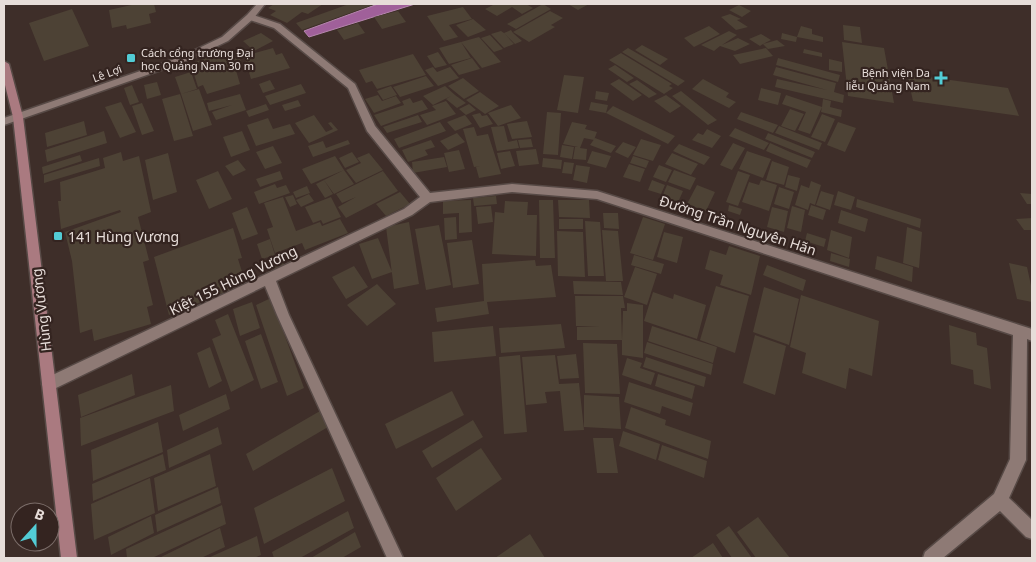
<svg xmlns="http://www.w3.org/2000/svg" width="1036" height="562" font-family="'Noto Sans',sans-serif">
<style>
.water{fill:#a0609a;stroke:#b586ad}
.building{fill:#4d4235}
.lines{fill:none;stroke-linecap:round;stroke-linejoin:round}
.minor-casing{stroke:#574a46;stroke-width:3}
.tertiary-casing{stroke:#574a46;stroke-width:3}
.secondary-casing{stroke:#574a46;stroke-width:3}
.minor{fill:#8e7a75;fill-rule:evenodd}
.tertiary{fill:#8e7a75;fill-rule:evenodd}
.secondary{fill:#aa7a80;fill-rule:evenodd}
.poi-dot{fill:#52ccd5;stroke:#342420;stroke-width:2}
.labels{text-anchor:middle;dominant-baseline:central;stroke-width:4.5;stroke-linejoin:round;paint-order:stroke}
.far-poi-label{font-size:11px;fill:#e7ddd9;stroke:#342420;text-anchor:start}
.far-street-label{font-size:11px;fill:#e7ddd9;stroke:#342420}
.street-label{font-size:14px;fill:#e7ddd9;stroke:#342420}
.poi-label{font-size:14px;fill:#e7ddd9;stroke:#342420;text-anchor:start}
</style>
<rect width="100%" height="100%" fill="#3e2e29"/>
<path class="water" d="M378,4H415L309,37L304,31Z"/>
<path class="building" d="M136,4H154L156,12L149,14L151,23L127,29L126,25L112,28L109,10Z
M274,4H323L308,14L302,12L287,23L270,15L276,11L268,8Z
M349,4H375L302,30L296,23Z
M495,4H526L533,8L522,14L512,7L497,16L485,9Z
M543,4L551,9L516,29L507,24Z
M568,4H589L578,10Z
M739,5L751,11L742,17L729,10Z
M463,7L472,19L449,25L458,37L444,41L427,16Z
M72,9L89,46L44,61L29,23Z
M398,11L406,22L382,29L374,17Z
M550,11L563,18L551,25L555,27L529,42L513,32Z
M730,14L741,19L737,20L748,27L736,30L721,17Z
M473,19L486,30L468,37L456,25Z
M358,23L365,33L344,40L337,30Z
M843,25L860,27L862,43L844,40Z
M709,26L720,34L694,47L684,38Z
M801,26L812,29V34L823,37V42L797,37Z
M511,30L513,33L522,41L515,44L504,33Z
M501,31L504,33L514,44L504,48L491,34Z
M729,31L737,35L722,45L738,38L750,44L735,51L720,46L714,51L701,45Z
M261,33L273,41L254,51L243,41Z
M782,33L797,37L796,42L781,39Z
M761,34L771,40L763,44L777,40L785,46L768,49L763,44L760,46L749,39Z
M490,35L503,49L494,52L481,38Z
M479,37L501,62L482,68L461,42Z
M461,42L471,58L449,64L439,48Z
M842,42L884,48L894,103L848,96Z
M642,45L668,59L660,65L635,50Z
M273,48L276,55L282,53L290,68L251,79L244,56Z
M628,48L685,81L678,86L622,52Z
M766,48L773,56L740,64L733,55Z
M804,49L822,53V57L803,53Z
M224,51L231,60L239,57L243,65L235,67L240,84L207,94L203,85L198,87L193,71L189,72L185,66Z
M438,52L447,65L435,68L427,56Z
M621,53L672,84L669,86L673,88L664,94L609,60Z
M413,54L426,75L377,89L372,81L366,83L359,70Z
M472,58L480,69L459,75L451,65Z
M778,58L840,75L838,82L776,65Z
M829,59L842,62V72L829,70Z
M615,65L634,78L627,82L608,69Z
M433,67L437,72L450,67L459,78L438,86L425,70Z
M776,67L836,83L834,92L844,95L843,103L775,87L777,79L827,90L773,75Z
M191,72L197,89L181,94L175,77Z
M907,74L1008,88L1019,116L913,101Z
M564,75L584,77L578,113L557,110Z
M426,76L434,86L400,97L393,87Z
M463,78L479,91L464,99L448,86Z
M619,79L642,95L633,101L610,84Z
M703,79L729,93L726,97L736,102L729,108L692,89Z
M270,80L275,89L263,93L259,84Z
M637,80L657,94L649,98L629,84Z
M157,82L161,95L147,99L144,85Z
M301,84L306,93L270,105L265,96Z
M132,85L139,102L130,105L124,88Z
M391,86L397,95L383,100L377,91Z
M445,86L455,95L466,103L457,108L446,99L451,96L433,105L423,96Z
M761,88L781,93L778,105L758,100Z
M199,89L212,125L193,131L181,94Z
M596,91L609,93L607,101L595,99Z
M681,91L717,120L708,125L672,96Z
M480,92L499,106L485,114L466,100Z
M180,94L193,136L174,141L162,99Z
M240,94L246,110L216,120L212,112L232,105L209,111L207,103Z
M378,95L382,101L396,96L401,103L374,113L365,99Z
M666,95L681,106L670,113L654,101Z
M786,95L822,107L823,99L831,101L830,107L842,110L841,117L821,112L822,107L810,134L798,130L806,112L782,104Z
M410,98L413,103L422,100L428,109L381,126L374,115L404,105L402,101Z
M298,100L301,106L285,111L282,105Z
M446,101L456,114L427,125L420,115L436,110L432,106Z
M121,102L136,132L120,138L105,107Z
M591,102L608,105L606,113L589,110Z
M142,103L154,131L142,135L132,106Z
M266,104L269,110L249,117L246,111Z
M469,104L476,110L466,115L459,109Z
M511,105L521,118L498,126L488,113Z
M613,106L675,136L668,144L606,113Z
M790,109L804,114L795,131L781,126Z
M547,112L561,113L558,155L543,154Z
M741,112L778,125L773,133L737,119Z
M480,113L482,116L487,115L493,124L480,128L472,115Z
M822,114L835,119L825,142L811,137Z
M314,115L326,132L333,129L328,123L331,122L338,130L309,143L295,123Z
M418,115L422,122L387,133L383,127Z
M465,115L472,124L455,131L447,122Z
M268,118L273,129L290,124L295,134L256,146L247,125Z
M84,121L87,135L47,147L45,133Z
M527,121L532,137L512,139L507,124Z
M440,122L446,131L399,148L394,139Z
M572,122L587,125L585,129L597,132L594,140L584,138L580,148L587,149L586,160L573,159L575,147H578L563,144Z
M838,122L856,128L845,152L827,145Z
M504,126L508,142L517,140L519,148L497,151L491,127Z
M779,126L822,143L819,150L775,133Z
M474,127L477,136L488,134L501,174L479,178L476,167L481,166L474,167L463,129Z
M735,128L769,143L764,150L729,136Z
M707,129L721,136L712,148L692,140L698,133L703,135Z
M104,131L107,143L47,162L45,150Z
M242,131L250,150L231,157L223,137Z
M457,133L465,142L448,150L440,141Z
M768,133L815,152L812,158L765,139Z
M595,138L616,146L611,153L590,145Z
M531,139L533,147L520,148L518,140Z
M641,139L661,145L653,161L633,155Z
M348,140L350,144L313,157L308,146L323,141L326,148Z
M431,140L435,147L425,150L428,155L408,162L402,150Z
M623,142L636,147L628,158L615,152Z
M733,143L745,148L732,170L720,165Z
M770,143L790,152L811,160L807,168L766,151Z
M679,144L710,157L704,165L673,151Z
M562,145L574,147L572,159L560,157Z
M273,146L282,163L265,169L256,152Z
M536,149L539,164L519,166L516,151Z
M459,150L465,169L449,172L444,153Z
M510,151L515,166L501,169L497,153Z
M592,151L611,156L606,168L587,163Z
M747,151L771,159L763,178L739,169Z
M121,152L123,161L139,156L151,212L138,217L149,260L143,262L153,305L147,307L151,324L94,341L92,329L80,333L72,261L65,232L121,212L120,210L61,229L58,201H61L60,182L105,168L103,158Z
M352,152L359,162L345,168L339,158Z
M168,153L177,192L153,200L145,160Z
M369,153L383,170L356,183L346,170L361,163L357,158Z
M672,153L698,164L691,175L665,164Z
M80,155L82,161L43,174L42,167Z
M335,156L344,170L311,184L302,169Z
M633,156L649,161L646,168L630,163Z
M444,157L447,167L413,173L412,162Z
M99,158L100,166L44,183V175Z
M543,158L562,160L561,169L542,167Z
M238,160L246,170L233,176L225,166Z
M772,161L789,167L784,185L766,180Z
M564,162L574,163L572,174L562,173Z
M629,164L645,169L640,182L623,177Z
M576,165L590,167L587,183L573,180Z
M659,165L672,170L666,182L653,177Z
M344,170L354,184L334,194L324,180Z
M674,170L696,178L690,190L668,182Z
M218,171L232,199L209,209L196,180Z
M280,171L283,179L260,187L256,179Z
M383,171L398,191L346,218L338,207L356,197L342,203L336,194Z
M738,171L750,175L738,206L726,202Z
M788,175L800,178L797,191L785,187Z
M324,180L333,194L325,198L316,184Z
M652,180L665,185L661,194L648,190Z
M761,180L777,185L769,211L742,202L749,182L759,185Z
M811,181L821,185L815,205L810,203L808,210L795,205L801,185L809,188Z
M275,184L277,188L286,185L290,193L259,204L254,192Z
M667,185L683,191L676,207L660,202Z
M697,185L715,192L706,211L687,204Z
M307,186L310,193L296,198L293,192Z
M779,187L794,192L789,209L774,204Z
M821,191L834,195L830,210L816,205Z
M838,191L855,197L851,210L834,205Z
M400,192L410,204L386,216L376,204Z
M1020,193L1032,194V204H1027Z
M309,194L314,201L301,207L296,200Z
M293,195L297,204L290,207L285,197Z
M496,196L497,204L474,206L473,198Z
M283,197L296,231L320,222L322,226L340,219L348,233L305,250L302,243L275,253L267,229L273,227L264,203Z
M331,197L341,217L323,224L321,220L313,223L305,207Z
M857,199L921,219L920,228L856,207Z
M471,200L472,232L459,233V213L443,214V201Z
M539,200H553L555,258H540Z
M558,200H589L590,218L559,217Z
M505,201L528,202L527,215H537L536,256L492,254L495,212L504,213Z
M729,205L742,209L740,215L728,211Z
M811,205L826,210L823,220L808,215Z
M491,206L493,222L478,224L476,207Z
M792,206L805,210L801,232L787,228Z
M247,207L258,234L242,240L232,213Z
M772,207L788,211L784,232L767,227Z
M841,210L868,219L865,232L838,223Z
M603,213H618L619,229L604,228Z
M456,217L457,239L445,240L444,218Z
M643,217L665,224L653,260L630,253Z
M1032,218V230H1024L1016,219Z
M559,219H583V229H559Z
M585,221L600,222L604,276H588Z
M409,222L419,284L394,289L386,227Z
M439,225L451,285L426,290L415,229Z
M907,227L922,232L919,268L903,263Z
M233,228L242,258L238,259L244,278L230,284L232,289L169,315L154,257Z
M602,230L618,231L623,281H606Z
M831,230L852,237L849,258L827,250Z
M557,231L583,232L585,277L558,276Z
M664,232L683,237L677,263L657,257Z
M807,233L826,239L824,247L805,241Z
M378,238L392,272L372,279L359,244Z
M270,239L275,255L262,259L257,244Z
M472,240L479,284L453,288L447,243Z
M729,246L760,256L751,295L720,285L723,275L705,269L710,250L726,255Z
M831,253L850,259L849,267L830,261Z
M281,255L286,269L272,275L267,260Z
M634,255L664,264L661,274L631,265Z
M877,256L913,267L912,282L875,269Z
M535,260L536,266L551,265L556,297L487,302L489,314L437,322L435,308L484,301L482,264Z
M1009,263L1027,267L1032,290V302L1017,299Z
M767,265L806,280L803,291L763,275Z
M354,266L368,287L346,299L332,277Z
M635,267L657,274L647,305L624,297Z
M573,281L621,282L623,295L574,294Z
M377,284L396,304L367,326L347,305Z
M716,286L749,296L735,353L700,340Z
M764,287L799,299L789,345L753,332Z
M653,292L673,299L674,294L706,305L697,339L644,321Z
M801,295L879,321L872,376L849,368L846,389L802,373L806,353L790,347Z
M575,296H623L625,308H621L622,340L623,311H627V303L643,305V358L622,355V340H577V327L600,326H576Z
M271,298L304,388L287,396L256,305Z
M252,302L260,328L240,336L233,309Z
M228,314L254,380L231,392L212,339L221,335L215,320Z
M561,324L565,348L501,353L499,328Z
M949,325L976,333L977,345L987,348L991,389L974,384L973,370L951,364Z
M493,326L496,356L434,362L432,332Z
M652,326L717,347L713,363L648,341Z
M261,334L278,382L261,389L245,341Z
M755,335L786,346L775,395L743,383Z
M647,342L713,364L711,375L644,353Z
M583,343L617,344L620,394L585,393Z
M210,347L222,381L209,388L197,353Z
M576,354L579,378L560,379L557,356Z
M520,355L527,432L504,434L499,357Z
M555,355L559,384L579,383L584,430L564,431L560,391L545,392L547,403L526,405L522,357Z
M646,357L706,377L704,387L643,367Z
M627,358L642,363L640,368L655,373L651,385L622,375Z
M132,374L135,395L81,417L78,395Z
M658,374L695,386L692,399L655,386Z
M629,382L693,403L690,416L662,406L660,414L624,402Z
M171,385L174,411L81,446L80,418Z
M452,391L464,415L396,449L385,424Z
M226,394L230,409L183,431L179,415Z
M584,395L619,397L621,429L584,427Z
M631,407L666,420L665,425L711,441L708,459L625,428Z
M320,411L328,427L253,471L246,454Z
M473,420L483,437L432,468L422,451Z
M158,422L163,452L93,481L91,450Z
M218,427L222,444L169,468L167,450Z
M623,431L660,444L656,460L619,446Z
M593,438H613L618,473H597Z
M662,445L707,461L704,478L658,460Z
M481,448L502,479L456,511L436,478Z
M163,454L166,470L93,501L92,484Z
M210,454L216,486L158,511L154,478Z
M332,468L345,501L264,544L254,508Z
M150,478L155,513L94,540L91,504Z
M218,487L221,503L157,532L155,515Z
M222,505L226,524L152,558H127L126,549Z
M348,511L354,528L300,558H274L272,552Z
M151,516L154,533L111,555L108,537Z
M758,517L790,558H756L737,532Z
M729,526L752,558H732L716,535Z
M220,528L225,547L201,558H159Z
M355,532L361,547L342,558H311Z
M530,534L545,558H495Z
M257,536L261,555L254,558H208Z
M713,543L723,558H691Z"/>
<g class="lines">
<defs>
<path id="minor" d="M250,14L280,24L355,84L375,126L430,193L512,184L597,191L1032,329V341L1027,339L1026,460L1009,498L1032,520V539L1026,537L1000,511L943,558H923L925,552L994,494L1010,459L1013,335L597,199L512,192L430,202L412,215L276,281L289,315L403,558H387L277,315L265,286L54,389L49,391L44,389L42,384L44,379L404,209L420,197L367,131L348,88L274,28L247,19L246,17Z"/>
<path id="tertiary" d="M257,4H265L253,19L228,41L184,62L4,125V118L178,58L222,37L247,15Z"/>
<path id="secondary" d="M4,61L9,64L23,117L77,558H61L13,117L4,81Z"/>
</defs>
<use href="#minor" class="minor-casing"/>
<use href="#tertiary" class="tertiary-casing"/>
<use href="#secondary" class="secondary-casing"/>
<use href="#minor" class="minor"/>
<use href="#tertiary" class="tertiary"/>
<use href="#secondary" class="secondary"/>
</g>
<g class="poi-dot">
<rect x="126" y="53" width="10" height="10" rx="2.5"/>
<path d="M938.5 70.5h5v5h5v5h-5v5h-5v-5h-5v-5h5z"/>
<rect x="53" y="231" width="10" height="10" rx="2.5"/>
</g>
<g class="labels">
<g class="far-poi-label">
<text x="141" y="52">Cách cổng trường Đại<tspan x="141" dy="13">học Quảng Nam 30 m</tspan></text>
<text x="930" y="72" text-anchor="end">Bệnh viện Da<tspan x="930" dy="13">liễu Quảng Nam</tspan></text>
</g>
<g class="far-street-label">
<text transform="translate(107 73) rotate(-20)">Lê Lợi</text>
</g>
<g class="street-label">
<text transform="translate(738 225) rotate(18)">Đường Trần Nguyên Hãn</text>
<text transform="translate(233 280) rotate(-26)">Kiệt 155 Hùng Vương</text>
<text transform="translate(41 310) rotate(-97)">Hùng Vương</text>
</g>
<g class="poi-label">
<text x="68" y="236">141 Hùng Vương</text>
</g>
</g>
<rect width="1036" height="562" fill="none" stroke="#e7ddd9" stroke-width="10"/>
<g transform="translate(35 527) rotate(21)"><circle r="24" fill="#342420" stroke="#7c6e6a"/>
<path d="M0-4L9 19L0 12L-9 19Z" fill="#52ccd5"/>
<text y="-8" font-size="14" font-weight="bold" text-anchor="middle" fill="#e7ddd9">B</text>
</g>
</svg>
